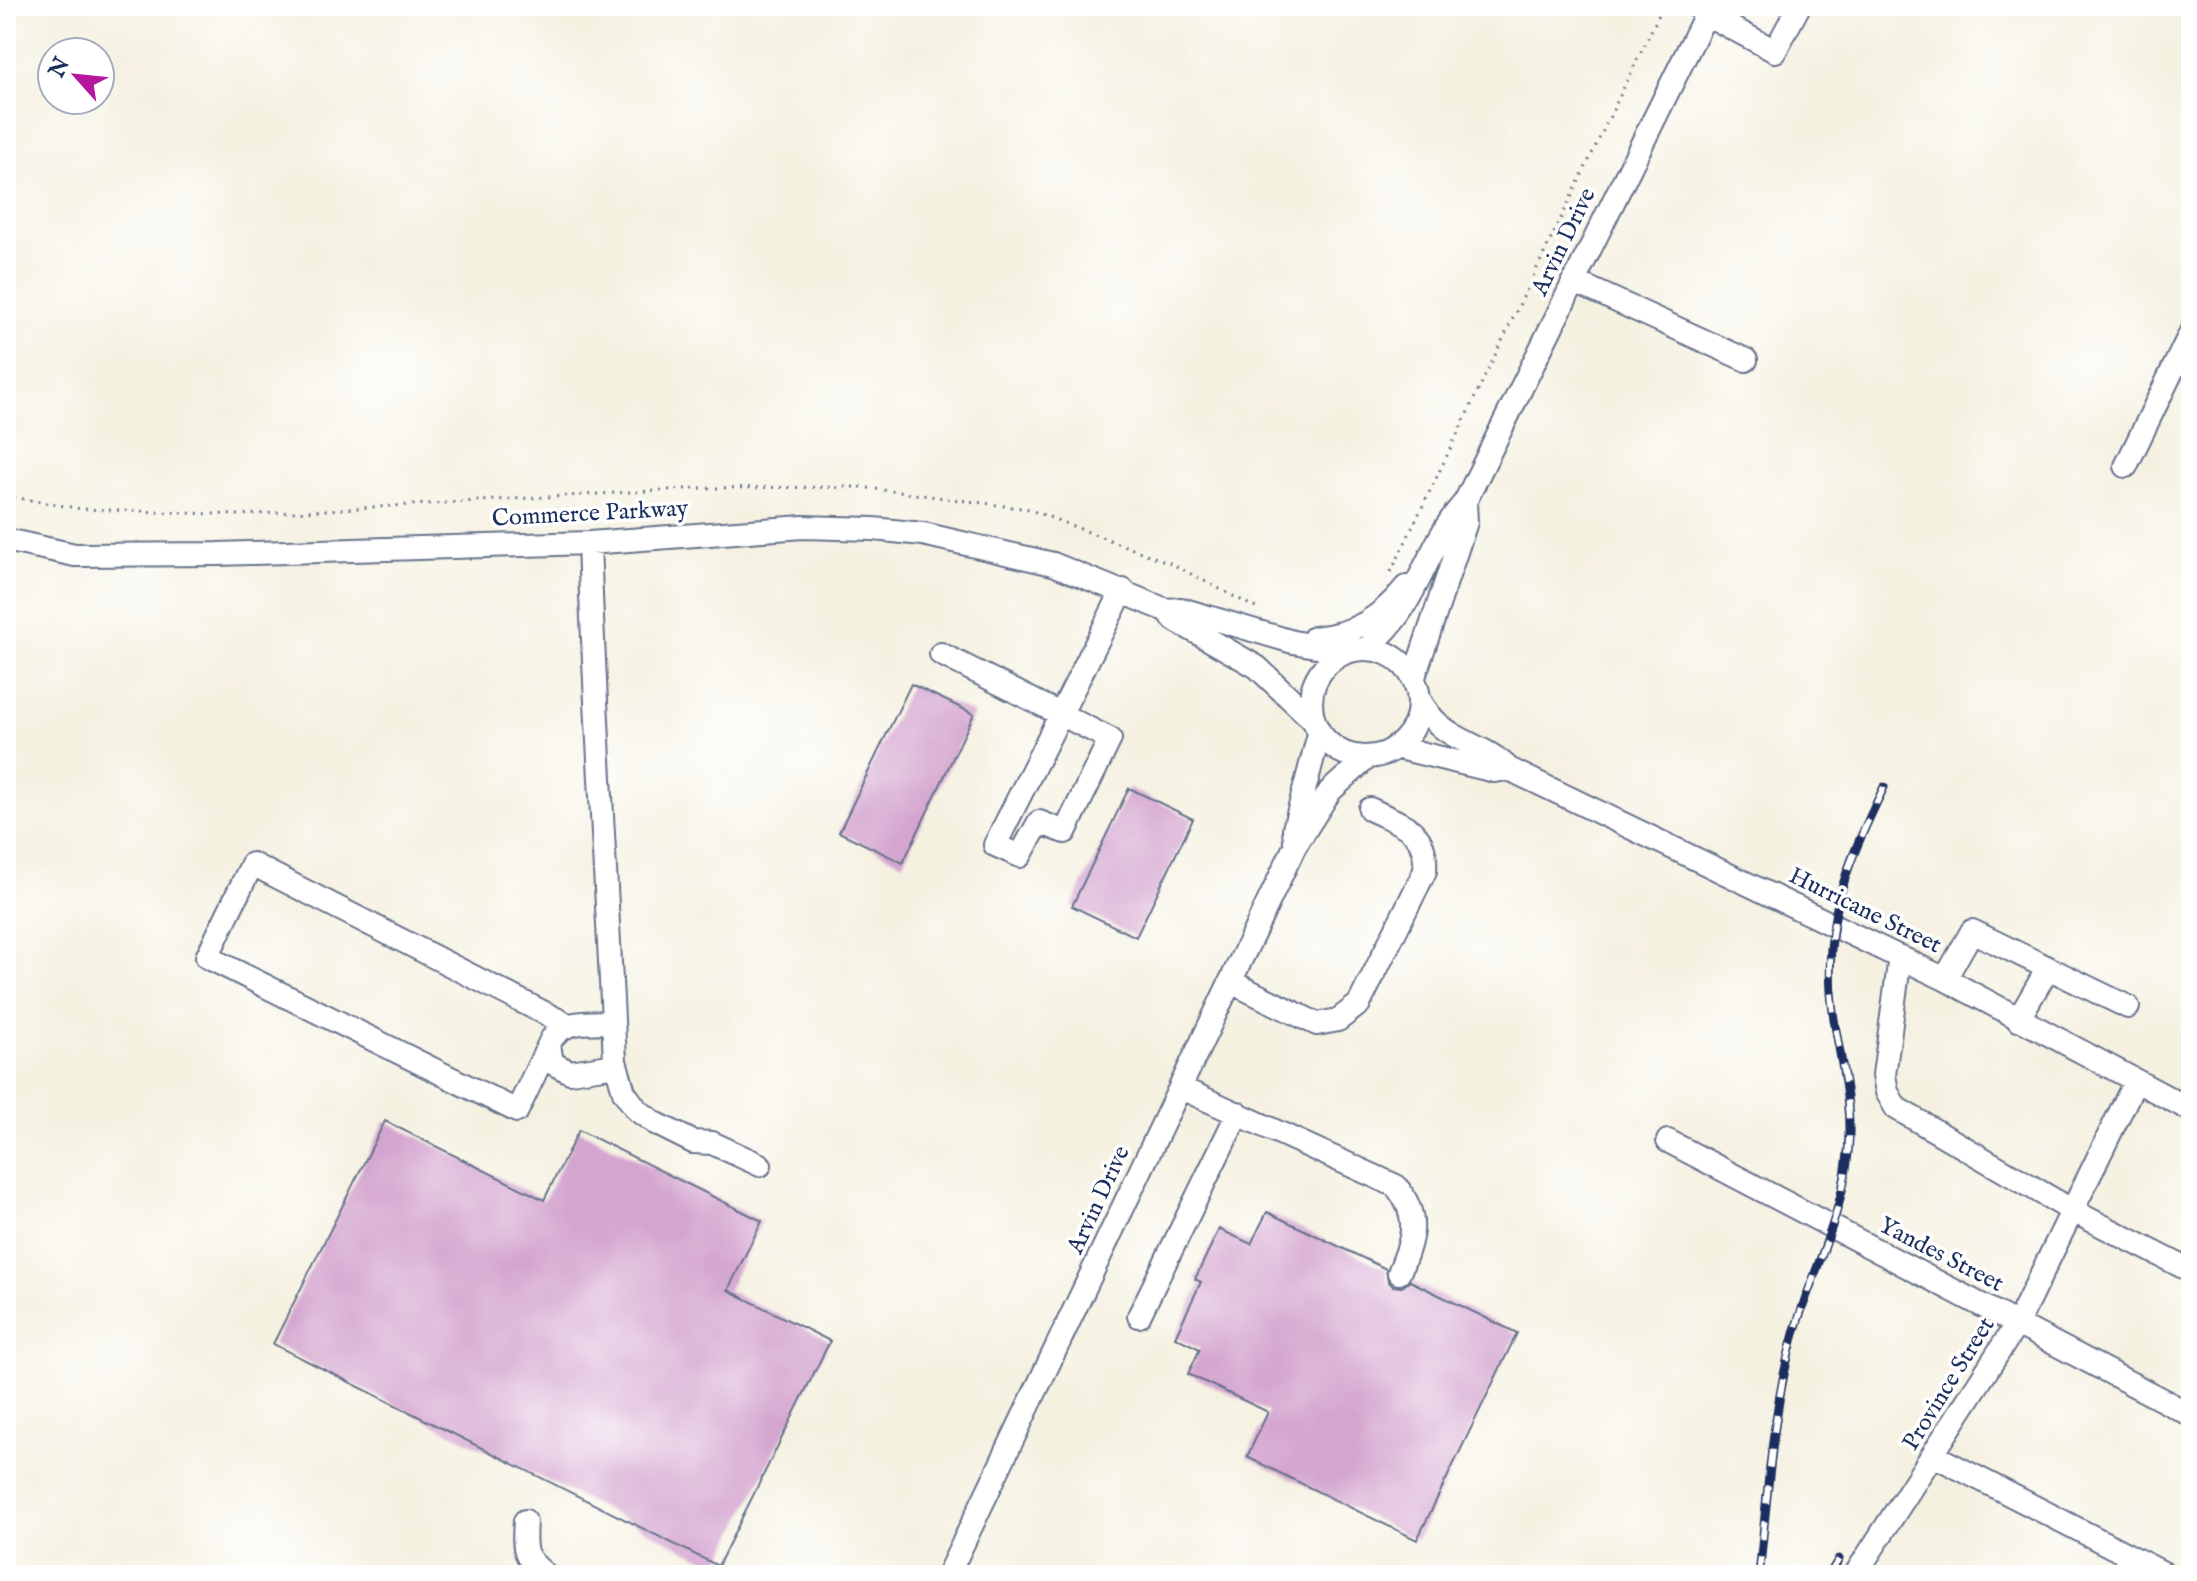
<svg xmlns="http://www.w3.org/2000/svg" width="2197" height="1581" font-family="'IM FELL English',serif">
<style>
.building{fill:#d4a5cf}
.lines{fill:none;stroke-linecap:round;stroke-linejoin:round}
.minor-casing{stroke:#67738c;stroke-width:26}
.path{stroke:#67738c;stroke-width:3;stroke-dasharray:2 6;stroke-linecap:butt}
.minor{stroke:#fff;stroke-width:22}
.rail-casing{stroke:#1b2f5e;stroke-width:9}
.rail{stroke:#fff;stroke-width:6;stroke-dasharray:18;stroke-linecap:butt}
.labels{text-anchor:middle;dominant-baseline:central;stroke-width:7;stroke-linejoin:round;paint-order:stroke}
.street-label{font-size:24px;fill:#1b2f5e;stroke:#fff}
</style>
<rect width="100%" height="100%" fill="#fff"/>
<filter id="ink" filterUnits="userSpaceOnUse"><feTurbulence type="fractalNoise" baseFrequency=".0125" numOctaves="2"/><feDisplacementMap in="SourceGraphic" scale="16" xChannelSelector="R" yChannelSelector="G"/><feConvolveMatrix kernelMatrix="1 2 1 2 8 2 1 2 1" color-interpolation-filters="sRGB"/></filter>
<filter id="wash" filterUnits="userSpaceOnUse"><feTurbulence type="fractalNoise" baseFrequency=".006" numOctaves="4" result="noise"/><feDisplacementMap in="SourceGraphic" scale="32" xChannelSelector="R" yChannelSelector="G"/><feGaussianBlur stdDeviation="1.8" result="paint"/><feColorMatrix in="noise" values="0 0 0 0 0 0 0 0 0 0 0 0 0 0 0 0 0 1.4 0 .05"/><feComposite in="paint" operator="in"/></filter>
<g filter="url(#wash)">
<rect width="100%" height="100%" fill="#f5f1e1"/>
<g id="blocks">
<path class="building" d="M911,684L974,714L903,863L839,832Z
M1129,788L1193,819L1136,937L1072,906Z
M385,1121L544,1200L579,1130L762,1221L728,1290L830,1341L718,1566L273,1344Z
M1267,1212L1386,1269L1388,1281L1393,1286L1402,1287L1410,1281L1517,1333L1417,1540L1247,1457L1268,1412L1188,1374L1200,1349L1175,1337L1201,1282L1195,1279L1219,1229L1251,1244Z"/>
</g>
</g>
<g filter="url(#ink)">
<use href="#blocks" fill-opacity="0" stroke="#67738c" stroke-width="2"/>
<g class="lines">
<defs>
<path id="minor" d="M1706,14L1775,51L1799,6
M1573,281L1746,360
M2126,466L2191,332
M6,540L75,555L218,554L589,543L803,527L873,529L923,534L1053,564L1166,610L1175,620L1257,667L1312,719
M589,543C595,716 607,888 615,1061L610,1066L570,1072L552,1063L549,1044C560,1018 590,1023 613,1022
M1166,610L1181,609L1293,642L1343,651
M1314,638C1354,634 1380,619 1406,587
M1369,646C1420,605 1424,547 1465,502L1710,6
M1311 703a54 54 0 1 1 108 0a54 54 0 1 1-108 0Z
M941,654L1110,739L1065,832L1039,822L1020,856L995,845L1123,590
M1414,677L1466,522L1465,502
M1420,700C1442,743 1480,740 1509,769L1945,979L2191,1110
M1395,747L1495,771L1508,769
M1295,841L1294,829L1319,734
M1900,957L1884,1075L1887,1092L1896,1108L2073,1211L2191,1271
M1945,979L1972,931L2128,1007
M1231,982L1317,1024L1338,1020L1359,1004L1425,871C1428,829 1402,825 1370,809
M2018,1020L2048,968
M549,1044L517,1111L207,957L252,864L568,1025
M615,1061L624,1092L637,1110L655,1123L693,1142L712,1143L760,1165
M1181,1088L1396,1186C1421,1217 1413,1238 1399,1273
M1668,1141L2191,1415
M1139,1316L1238,1113
M1935,1456L2167,1575
M525,1521C523,1550 523,1557 546,1575
M948,1575L1295,846L1330,791L1367,758
M1855,1575L2018,1322L2135,1082"/>
</defs>
<use href="#minor" class="minor-casing"/>
<path class="path" d="M6,496L82,509L240,515L700,488L861,487L1028,509L1170,563L1256,608
M1391,572L1663,6"/>
<use href="#minor" class="minor"/>
<defs>
<path id="rail" d="M1759,1575C1768,1494 1772,1408 1795,1330C1812,1274 1840,1221 1847,1162C1854,1112 1842,1068 1834,1019C1820,926 1845,868 1884,787
M1829,1575L1839,1559"/>
</defs>
<use href="#rail" class="rail-casing"/>
<use href="#rail" class="rail"/>
</g>
</g>
<g class="labels">
<g class="street-label">
<text transform="translate(1564 242) rotate(-64)">Arvin Drive</text>
<text transform="translate(590 514) rotate(-3)">Commerce Parkway</text>
<text transform="translate(1865 911) rotate(26)">Hurricane Street</text>
<text transform="translate(1099 1200) rotate(-65)">Arvin Drive</text>
<text transform="translate(1941 1255) rotate(27)">Yandes Street</text>
<text transform="translate(1949 1384) rotate(-58)">Province Street</text>
</g>
</g>
<rect width="2197" height="1581" fill="none" stroke="#fff" stroke-width="32"/>
<g transform="translate(76 76) rotate(297)"><circle r="38" fill="#ffffff" stroke="#a4acbf" stroke-width="2"/>
<path d="M0-6L14 30L0 20L-14 30Z" fill="#b5179e"/>
<text y="-12" font-size="22" font-weight="bold" text-anchor="middle" fill="#1b2f5e">N</text>
</g>
</svg>
